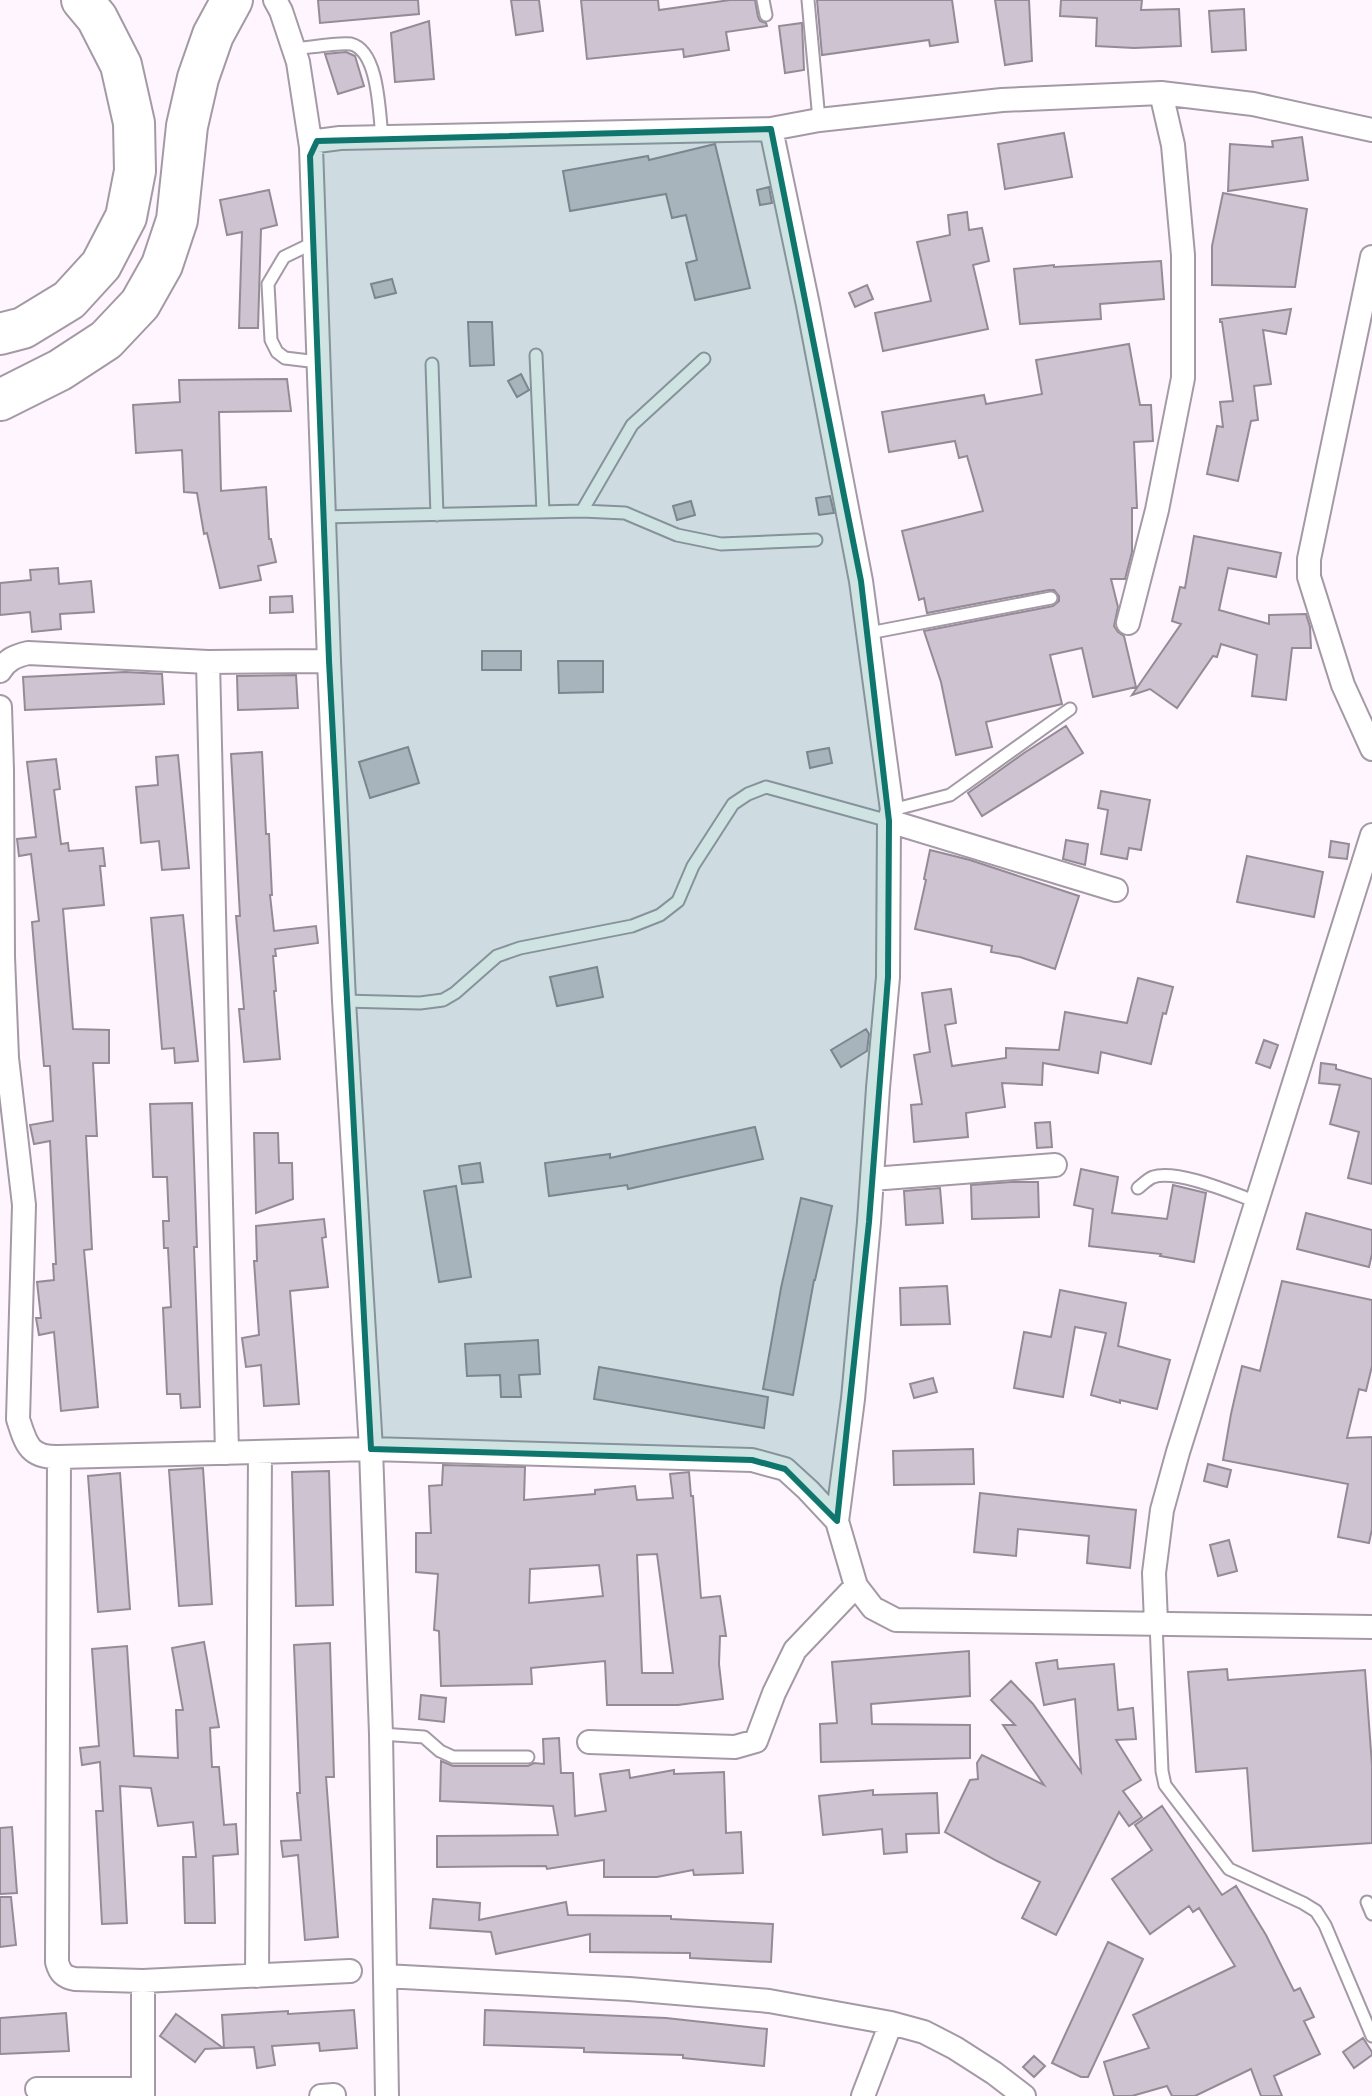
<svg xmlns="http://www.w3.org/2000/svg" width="1372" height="2096" font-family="'Work Sans',sans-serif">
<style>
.building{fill:#cec3d0;stroke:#958b96;stroke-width:2;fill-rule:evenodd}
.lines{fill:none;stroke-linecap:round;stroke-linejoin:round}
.lane-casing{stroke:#a49aa6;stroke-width:15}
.street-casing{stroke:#a49aa6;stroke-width:26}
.highway-casing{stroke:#a49aa6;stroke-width:44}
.lane{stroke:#fff;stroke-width:11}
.street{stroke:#fff;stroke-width:22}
.highway{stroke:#fff;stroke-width:40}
.marked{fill:#0f766e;fill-opacity:0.2;stroke:#0f766e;stroke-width:6;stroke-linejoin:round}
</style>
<rect width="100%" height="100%" fill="#fef5ff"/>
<path class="building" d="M318,0H418L419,14L320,23Z
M511,0H539L543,31L516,35Z
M581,0H658L659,10L730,0H755L758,17L760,21L766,23L767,26L726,32L729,50L684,57L683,49L587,59Z
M817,0H952L958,42L930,46L929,40L822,55Z
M995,0H1029L1032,61L1005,65Z
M1061,0H1142L1141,10L1179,9L1181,46L1134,48L1096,46L1097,18L1060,16Z
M1244,9L1246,50L1212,52L1209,11Z
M429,21L434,79L395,82L391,33Z
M802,23L804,70L785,73L779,26Z
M346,52L355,56L364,86L338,94L325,54Z
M1064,133L1072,177L1005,189L998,144Z
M1302,137L1308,180L1228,191L1230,144L1273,147L1272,141Z
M715,144L750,288L695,300L686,263L697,260L686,215L672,218L666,194L570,211L563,171L648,156L649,160Z
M769,187L772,203L760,205L757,190Z
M269,190L277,225L261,229L258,328H239L242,232L227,235L220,200Z
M1223,193L1307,209L1295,287L1212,285V246Z
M967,212L969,230L982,228L989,261L973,265L988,329L883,351L875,313L931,301L917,242L950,235L948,215Z
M1161,261L1164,299L1100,304L1101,319L1020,324L1014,269L1054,265V267Z
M392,279L396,293L375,298L371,284Z
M867,285L873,299L855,307L849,293Z
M1291,309L1286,334L1263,330L1271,384L1254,386L1258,420L1251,421L1238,481L1207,474L1217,426L1223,427L1220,402L1233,401L1222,322H1220V319Z
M468,322H492L494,365L470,366Z
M1129,344L1140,405H1151L1153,441L1134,442L1137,508H1132V552L1125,579H1111L1118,607L1114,626L1118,632L1124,636L1136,687L1093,697L1082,648L1050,655L1062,704L986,722L992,747L956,755L941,682L924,631L1053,606L1059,601V596L1054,590H1049L927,613L924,598L919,600L902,531L983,511L967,456L959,458L955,441L889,452L882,412L984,395L986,404L1042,394L1036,360Z
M521,374L529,390L517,397L508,381Z
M287,379L291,411L219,412L221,491L266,487L269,539H271L276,562L258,566L261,580L220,588L207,533L204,534L197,493L184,492L182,450L136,453L133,405L180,402L179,380Z
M830,496L834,513L819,515L816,498Z
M691,501L695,515L677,520L673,506Z
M1194,536L1281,553L1276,577L1228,568L1219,610L1269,624V615L1306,614L1310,627L1311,648H1292L1286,700L1252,696L1257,655L1221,644L1217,657L1213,656L1177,708L1150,689L1132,695L1181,624L1172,621L1180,587L1185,588Z
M58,568L59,584L91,581L94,612L60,614L61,629L32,632L30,612L0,615V583L31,580L30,570Z
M292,596L293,612L270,613V597Z
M482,651H521V670H482Z
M558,661H603V692L559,693Z
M125,672L162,674L164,704L25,710L23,677Z
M296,675L298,708L238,710L237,676Z
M1066,726L1083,753L982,816L968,793L1024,753Z
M408,747L419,783L370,798L359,762Z
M829,748L832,763L810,768L807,752Z
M262,752L266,834H269L272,895H270L274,931L316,926L318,943L275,949L276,956H273L276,991H274L280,1059L244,1062L239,1009H244L236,916H240L231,754Z
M178,755L189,868L162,870L159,841L141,843L136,787L158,785L156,757Z
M56,759L60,789L54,790L61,844L68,843L69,851L103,848L105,866H100L104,905L63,909L73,1029L109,1030V1063H93L97,1136H86L92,1249L84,1250L98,1407L61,1411L54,1332L39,1335L36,1318H41L37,1282L54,1280L53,1264H56L50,1141L34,1144L30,1125L53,1121L50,1066H44L32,922L39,921L31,854L19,856L17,839L36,837L27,762Z
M1101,791L1150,800L1141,850L1129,848L1127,859L1101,854L1108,810L1098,808Z
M1066,840L1088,844L1085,865L1063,859Z
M1331,841L1349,844L1347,859L1329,857Z
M930,850L970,860L1079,896L1055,969L1020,957L991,952L992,946L915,929L926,880L924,879Z
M1247,856L1323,872L1314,917L1237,902Z
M183,915L198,1061L175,1063L174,1048L162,1049L151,918Z
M597,967L603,997L557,1006L550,977Z
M1138,978L1173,987L1166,1014L1163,1013L1151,1064L1101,1052L1098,1073L1043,1063L1042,1085L1002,1083L1005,1107L966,1113L968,1137L914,1142L911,1105L922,1104L914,1055L930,1052L922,993L951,989L956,1023L945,1025L952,1066L1006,1058V1048L1059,1050L1065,1012L1127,1023Z
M866,1029L869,1034L867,1051L841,1067L831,1050Z
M1264,1040L1278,1045L1270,1068L1256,1063Z
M1321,1063L1336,1065V1069L1372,1079V1184L1348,1178L1359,1132L1330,1124L1340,1085L1319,1083Z
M192,1103L197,1247H194L200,1407L181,1408L180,1394H167L163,1308L171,1307L168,1248H164L163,1221H169L167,1177H153L150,1104Z
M1050,1122L1052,1147L1037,1148L1035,1123Z
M755,1127L763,1159L628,1189L627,1185L549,1196L545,1163L610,1154V1158Z
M254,1133H278L279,1163H292L293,1199L256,1213Z
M480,1163L483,1182L462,1184L459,1166Z
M1081,1169L1118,1177L1112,1213L1167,1219L1173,1185L1206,1193L1194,1262L1160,1256L1161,1254L1089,1246L1093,1209L1074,1205Z
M1011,1182H1038L1039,1217L972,1219L971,1185Z
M456,1186L471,1277L439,1282L424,1191Z
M940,1188L943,1223L906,1225L904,1191Z
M801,1198L832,1206L815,1280H814L793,1395L763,1389L781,1288Z
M1306,1213L1372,1230V1254L1369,1267L1297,1249Z
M324,1219L326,1237L322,1238L328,1287L290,1291L299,1404L264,1406L261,1365L246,1367L242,1338L259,1335L254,1261H257L256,1226Z
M1282,1281L1372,1300V1366L1366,1391L1359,1389L1347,1438L1372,1437V1529L1369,1543L1338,1537L1348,1484L1223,1460L1231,1414L1242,1366L1260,1371Z
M947,1286L950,1324L901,1325L900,1288Z
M1060,1290L1126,1303L1118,1346L1170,1360L1157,1409L1120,1400V1403L1091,1395L1106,1333L1075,1327L1063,1397L1014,1388L1024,1332L1051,1337Z
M538,1340L540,1374L519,1375L521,1397H501L500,1375L467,1376L465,1344Z
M599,1367L768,1397L764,1428L594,1399Z
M933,1378L937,1392L914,1398L910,1384Z
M973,1449L974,1484L894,1485L893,1451Z
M1208,1464L1231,1470L1227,1487L1204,1481Z
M443,1465L525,1467L524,1500L595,1494V1490L635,1486L637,1500L673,1498L670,1474L689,1472L691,1496H693L701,1598L720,1596L726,1636H720L719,1664L723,1699L678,1705H607L605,1661L531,1668L532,1684L441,1686L439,1631L434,1630L438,1574L416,1572V1533H431L429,1486L442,1485ZM657,1554L673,1673H642L637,1555ZM599,1565L603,1596L529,1603L530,1569Z
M203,1468L212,1604L179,1606L169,1470Z
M329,1471L333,1605L296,1606L292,1472Z
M120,1473L130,1609L98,1612L88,1476Z
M980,1493L1136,1510L1130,1568L1087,1563L1089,1536L1018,1529L1016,1556L974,1552Z
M1229,1540L1237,1571L1218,1576L1210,1545Z
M204,1642L219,1727L210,1728L212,1767H219L224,1825L236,1824L238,1854L213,1856L215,1923H185L183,1857H196L193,1822L158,1826L151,1788L120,1786L127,1923L102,1924L96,1811H103L100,1762L82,1765L80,1748L99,1746L92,1649L127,1646L134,1756L178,1758L176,1710H183L172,1648Z
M330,1643L334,1777H326L338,1937L305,1940L298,1855L283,1857L281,1841L301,1840L297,1793H300L294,1645Z
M969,1651L970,1696L871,1704L872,1724L970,1725V1758L821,1762L820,1724L837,1723L832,1662Z
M1057,1660L1058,1669L1114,1664L1118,1710L1133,1708L1136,1739L1116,1740L1141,1780L1123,1791L1142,1817L1129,1826L1119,1812L1056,1935L1022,1918L1040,1882L997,1861L945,1832L970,1780L978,1779L977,1763L982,1755L1044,1785L1003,1725H1015L991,1700L1011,1681L1033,1704L1081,1772L1075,1699L1044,1705L1036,1663Z
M1227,1669L1228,1680L1365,1670L1372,1765V1843L1253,1851L1247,1768L1196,1772L1188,1672Z
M421,1695L446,1698L444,1722L419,1719Z
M559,1738L561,1773H573L575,1816L606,1811L600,1774L629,1770L630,1778L674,1770V1774L724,1772L726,1833L741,1832L743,1873L694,1875L693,1870L657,1877H604V1860L547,1869L546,1866L437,1867V1836L558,1835L553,1806L440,1801L441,1761L453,1766H528L534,1763L544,1764L543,1739Z
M873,1790V1795L937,1793L939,1833L906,1834L907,1852L884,1854L882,1829L823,1835L819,1796Z
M1162,1806L1222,1895L1236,1886L1266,1935L1294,1991L1300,1988L1314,2017L1304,2021L1320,2054L1274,2076L1282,2096H1261L1251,2069L1195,2096H1172L1167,2086L1132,2096H1114L1104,2062L1149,2048L1133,2015L1235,1966L1199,1908L1193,1912L1189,1906L1150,1934L1112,1879L1152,1850L1135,1825Z
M12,1827L17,1893L0,1894V1828Z
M0,1897H11L16,1945L0,1947Z
M433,1899L480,1903L479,1920L566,1902L568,1915L671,1916V1919L773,1924L771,1962L690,1958V1953L590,1952V1934L496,1954L491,1932L430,1928Z
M1108,1942L1143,1959L1088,2077H1081L1052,2063Z
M354,2010L357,2048L320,2051L319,2043L272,2046L275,2065L257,2068L254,2047L224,2048L222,2015L288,2011V2014Z
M485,2010L666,2018L767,2029L764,2066L683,2058V2055L584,2052V2048L484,2045Z
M66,2013L69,2051L0,2054V2018Z
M176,2014L223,2048L205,2049L195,2062L160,2036Z
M1363,2038L1372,2052V2055L1354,2068L1343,2052Z
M1034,2056L1045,2066L1034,2077L1023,2067Z"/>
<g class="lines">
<defs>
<path id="lane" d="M763,0L766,15
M808,0L819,120
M293,49C307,48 340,42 351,44C379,51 379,113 382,137
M313,243L284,257L268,284L271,340L277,352L285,358L318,362
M536,355L543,512
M432,364L437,515
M582,511L632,425L704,359
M323,517L582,511L625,513L677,535L721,544L816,540
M869,633L1051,598
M892,810L950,795L1070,709
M344,1001L420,1003L443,1000L455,993L497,956L520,948L632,926L660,915L678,901L693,866L733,804L748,794L766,787L889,821
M1138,1188C1143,1184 1148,1179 1153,1177C1177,1169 1232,1193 1257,1202
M1156,1623L1162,1771L1165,1785L1229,1869L1303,1903L1316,1911L1325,1925L1372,2036
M381,1734L424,1737L440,1751L453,1757H528
M1367,1902L1372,1914"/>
<path id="street" d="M275,0L281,11L298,62L311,147L329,661L344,1001L371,1449L381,1734L387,2096
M1161,93L1253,104L1372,130
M311,147L317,141L340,138L771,129L819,120L1002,100L1161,93L1173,145L1183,255V378L1157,510L1128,623
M1372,257L1309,559V577L1343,685L1372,749
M208,662L227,1453
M0,671C7,659 16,656 28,653L208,662L329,661
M0,707L2,770L3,957L7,1058L24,1205L18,1419C26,1444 29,1458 59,1457L371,1449L752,1460L785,1469L808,1490L837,1521L853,1399L869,1222L878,1088L888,977L889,821L892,810L861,581L808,305L771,129
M889,821L1116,890
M872,1179L1055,1165
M59,1457L57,1962C60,1973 64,1977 75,1979L143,1981L350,1971
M837,1521L856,1586L873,1608L896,1620L1372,1627
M1156,1623L1154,1573L1162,1510L1178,1452L1372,835
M589,1742L735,1747L756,1741L774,1693L795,1650L856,1586
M257,1976L260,1452
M385,1976L629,1989L769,2001L891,2023L924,2032L955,2048L994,2073L1024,2096
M37,2089H142
M143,2096V1981
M321,2096L334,2095
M863,2096L891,2023"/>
<path id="highway" d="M0,334L23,328L69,300L101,265L126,217L135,171L134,123L121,65L97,18L82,0
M0,400L60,370L106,340L140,304L162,265L177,220L187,126L198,78L213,35L232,0"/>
</defs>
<use href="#lane" class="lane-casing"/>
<use href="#street" class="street-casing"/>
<use href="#highway" class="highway-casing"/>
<use href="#lane" class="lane"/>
<use href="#street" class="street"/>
<use href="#highway" class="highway"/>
</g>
<path class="marked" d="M771,129L861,581L889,821L888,977L869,1222L837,1521L785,1469L752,1460L371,1449L329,661L310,156L317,141Z"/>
</svg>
